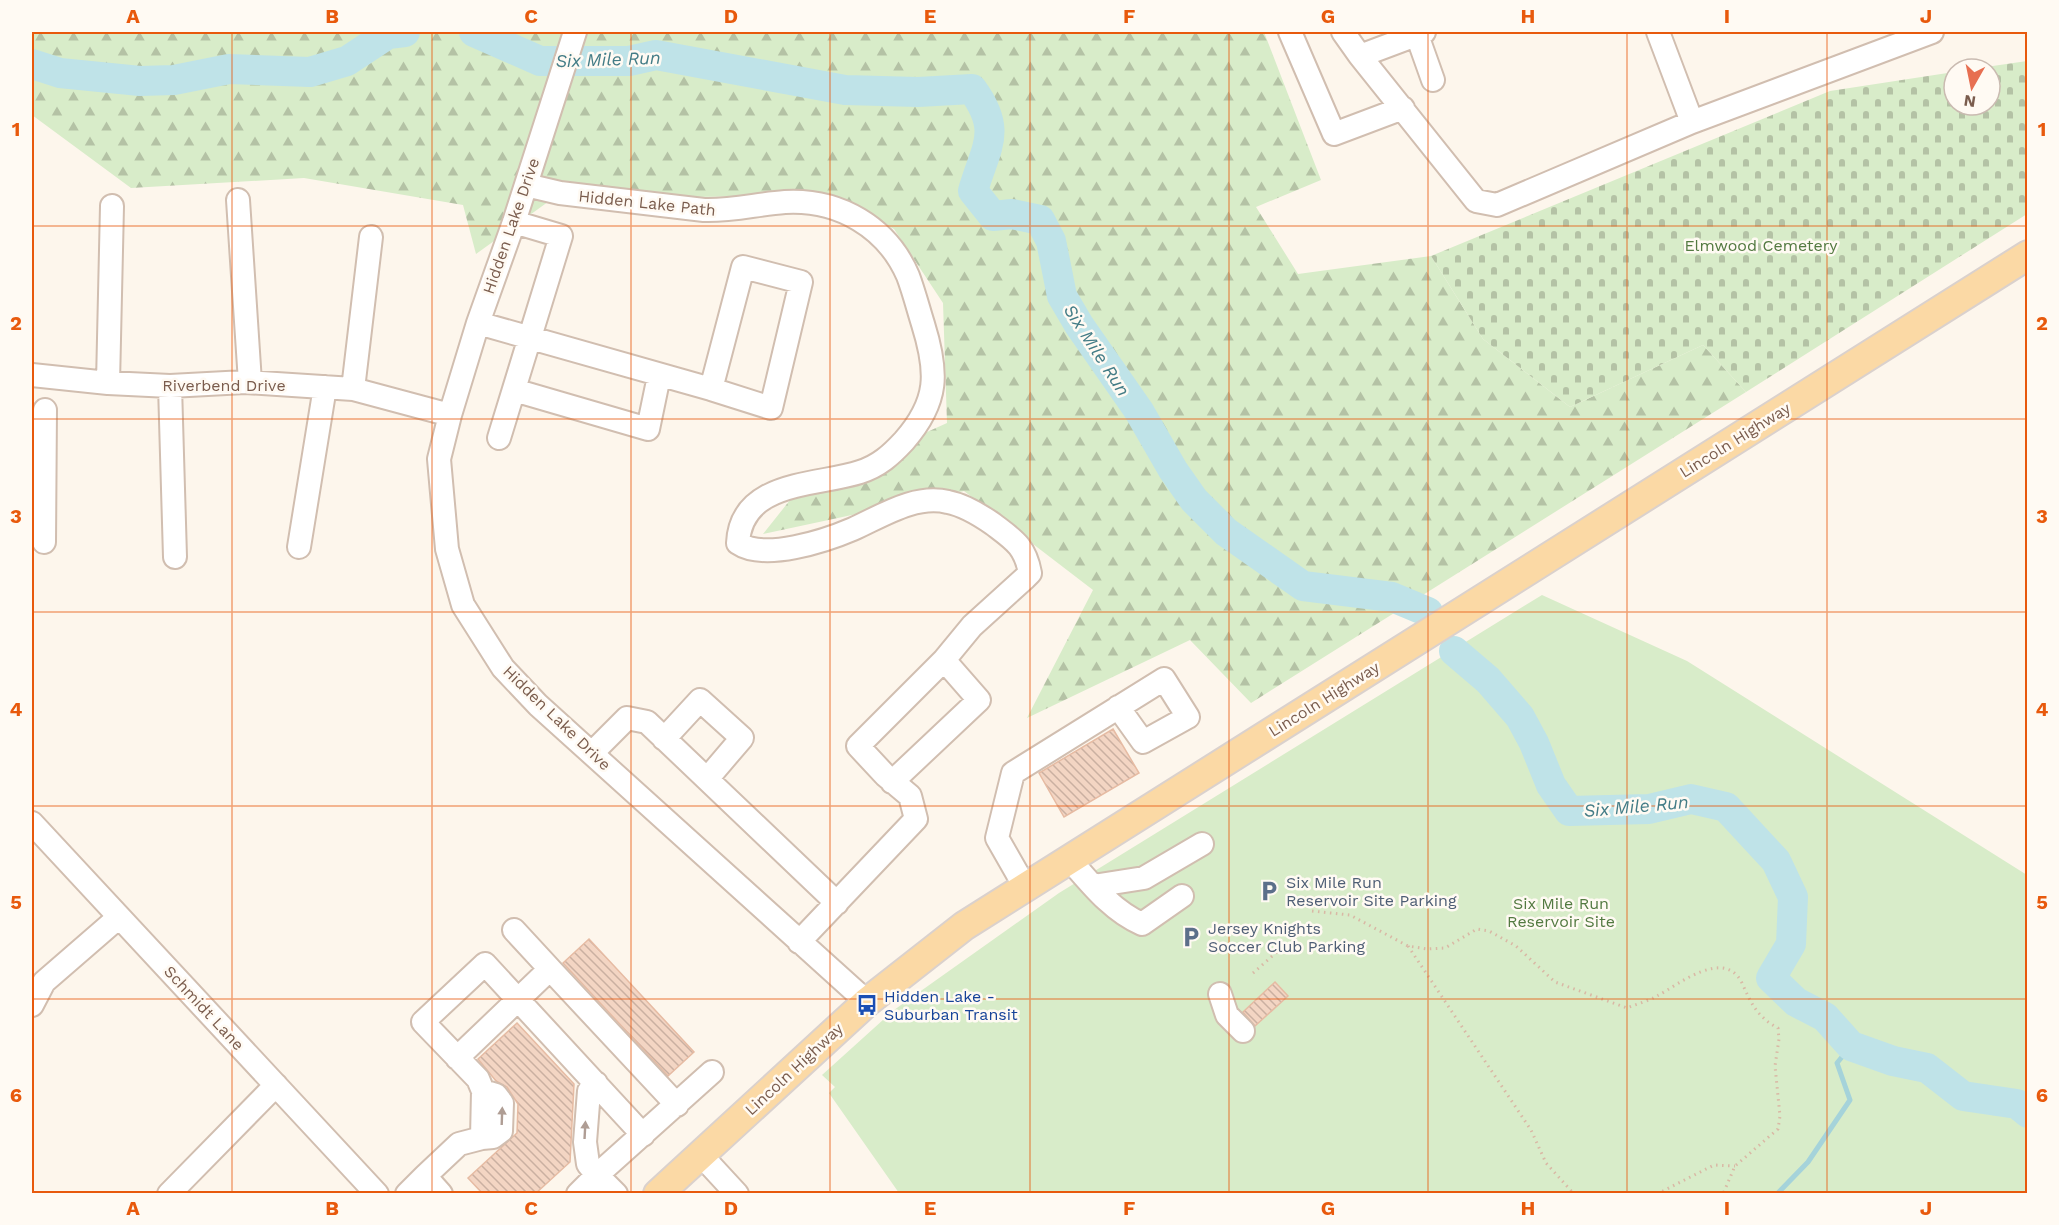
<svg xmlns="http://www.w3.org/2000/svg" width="2059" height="1225" font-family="'Work Sans',sans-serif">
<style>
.forest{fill:url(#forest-firs)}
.cemetery{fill:url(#cemetery-stones)}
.park{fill:#d8ecc9}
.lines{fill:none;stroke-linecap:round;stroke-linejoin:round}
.stream{stroke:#a5d3da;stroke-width:5}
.river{stroke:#bfe3e8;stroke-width:30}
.building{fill:url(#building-back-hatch);stroke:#e6bba3;stroke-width:1.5}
.minor-casing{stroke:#d1beb0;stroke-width:26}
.major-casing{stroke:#dad1cd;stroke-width:32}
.path{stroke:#d9b8a5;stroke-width:3;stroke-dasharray:1.5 4.5;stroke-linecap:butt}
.minor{stroke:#fff;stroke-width:22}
.major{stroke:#fbd9a5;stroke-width:28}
.oneway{fill:#af9d94}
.grid{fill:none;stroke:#e8590c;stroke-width:1.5;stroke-opacity:0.55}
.labels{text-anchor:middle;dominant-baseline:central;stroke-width:5;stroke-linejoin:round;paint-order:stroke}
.street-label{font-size:16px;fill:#7a5c4d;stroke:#fffaf3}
.park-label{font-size:16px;fill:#537a41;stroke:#fffaf3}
.service-label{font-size:16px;fill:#4e5e75;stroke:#fffaf3;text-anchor:start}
.transit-label{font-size:16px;fill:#164399;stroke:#fffaf3;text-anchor:start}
.water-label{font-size:18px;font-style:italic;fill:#437c86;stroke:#fffaf3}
.neatline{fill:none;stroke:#e8590c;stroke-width:2}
.grid-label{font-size:20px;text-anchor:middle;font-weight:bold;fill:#e8590c}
</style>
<defs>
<pattern id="forest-firs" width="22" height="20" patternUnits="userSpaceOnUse" patternTransform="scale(1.5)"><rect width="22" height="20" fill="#d8ecc9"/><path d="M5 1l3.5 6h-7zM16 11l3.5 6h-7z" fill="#b4c2a5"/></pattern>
<pattern id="cemetery-stones" width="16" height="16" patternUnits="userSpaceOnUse" patternTransform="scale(1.5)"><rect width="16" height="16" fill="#d8ecc9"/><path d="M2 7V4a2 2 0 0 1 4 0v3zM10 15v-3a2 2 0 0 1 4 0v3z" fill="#b4c2a5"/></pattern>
<pattern id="building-back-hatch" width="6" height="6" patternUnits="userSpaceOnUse" patternTransform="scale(1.5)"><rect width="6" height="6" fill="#f3d5c3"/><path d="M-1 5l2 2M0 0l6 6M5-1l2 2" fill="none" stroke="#cab0a1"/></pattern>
</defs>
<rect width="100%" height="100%" fill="#fdf6ec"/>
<path class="forest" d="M32,32H1264L1321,180L1256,207L1298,274L1431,256L1483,339L1570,407L1703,345L1746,392L1251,703L1190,640L1027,718L1093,590L964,491L763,534L798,490L947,423L943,303L894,229L830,195L552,199L476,254L463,205L304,178L131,188L32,115Z"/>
<path class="cemetery" d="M2027,61V214L1746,392L1703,345L1570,407L1483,339L1431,256L1830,91L1954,72V105H1990V69H1972Z"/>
<path class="park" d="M1542,595L1687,661L2027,875V1193H899L829,1093L835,1087L822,1075L894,1010L1059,893Z"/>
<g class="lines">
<path class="stream" d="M1777,1194L1808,1162L1850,1100L1837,1063L1851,1046"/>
<path class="river" d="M474,32L540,61H629L656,55L845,90L918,92L972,89C1003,131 986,146 973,191L993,216L1012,214L1040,220L1051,241L1062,296L1079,325L1139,411L1173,470L1194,500L1226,532L1303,586L1392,597L1428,612
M32,64L60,73L140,81L174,80L229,69L310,72L347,61L388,34L405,32
M1454,651L1488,680L1520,717L1534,743L1551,785L1569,811L1649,809L1691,799L1726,807L1776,861L1793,897L1791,944L1771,978L1796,1002L1825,1017L1851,1046L1893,1061L1927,1068L1963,1096L2017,1104L2028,1113"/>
</g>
<path class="building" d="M1113,729L1139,773L1064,817L1039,773Z
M589,939L694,1052L668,1076L563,963Z
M1275,982L1288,996L1255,1026L1243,1012Z
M517,1023L574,1084L570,1162L535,1194H483L468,1178L517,1133L518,1104L507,1087L496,1081L478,1059Z"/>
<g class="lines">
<defs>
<path id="minor" d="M575,32L514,222L478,323L450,415L439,459L447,549L463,605L503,668L538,705L867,1002
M1290,32L1334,134L1403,108
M1343,32L1360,56L1424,32
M1658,32L1692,122
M1417,35L1433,80
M1360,56L1476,201L1497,205L1692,122L1932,32
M526,185L560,193L704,210C732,211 757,204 785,202C839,199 887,227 908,276C914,292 918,308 923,324C938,372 939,401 904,441C891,455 879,466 860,472C818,486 741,480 738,543C764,561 825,541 853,529C882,516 915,494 948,502C964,505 980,515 993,524C1014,540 1025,546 1030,573L1025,578L972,626L944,660L858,746L885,775L910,796L916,819L799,942
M238,200L250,382
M743,267L801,282L771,408L711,389Z
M478,323L711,389
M32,375L108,383L170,386L245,382L353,389L450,415
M108,383L112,206
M170,386L175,557
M353,389L371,237
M514,390L648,429L659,376
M499,438L561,236L514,222
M44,542L45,410
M299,547L325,387
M664,739L700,700L742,738L707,779
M592,753L627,718L647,722L837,903
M892,782L979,700L944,660
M32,823L377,1194
M1070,860C1091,884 1112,911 1142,924L1182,896
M1093,886L1144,878L1202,844
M1025,887L997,838L1013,773L1164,679L1188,717L1143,742L1118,707
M514,930L550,969
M1220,994L1227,1015L1243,1031
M32,1005L44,982L119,917
M457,1058L550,969L677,1105
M596,1083L589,1091L585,1142L588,1164L597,1175L712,1072
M482,1138L493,1137L501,1131L502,1103L496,1095L483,1091
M701,1155L737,1194
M425,1176L459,1144L482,1138L483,1091L478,1079L423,1022L485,964L643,1135
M169,1194L276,1085
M407,1194L425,1176L441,1194
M578,1194L597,1175L616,1194"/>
<path id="major" d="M658,1194L867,1002L964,926L2028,255"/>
</defs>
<use href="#minor" class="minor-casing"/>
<use href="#major" class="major-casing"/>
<path class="path" d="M1312,911L1350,915L1408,946L1427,949L1445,948L1477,929L1489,931L1516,946L1555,982L1627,1008C1637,1004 1648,1001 1657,996C1678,985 1724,947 1742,983C1751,1003 1757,1017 1778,1028L1779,1039L1775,1066L1780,1116L1778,1129L1735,1166L1723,1194
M1408,946L1531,1130L1546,1163L1574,1194
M1253,973L1286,944
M1657,1194L1714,1165L1735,1166"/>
<use href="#minor" class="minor"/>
<use href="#major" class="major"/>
</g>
<defs><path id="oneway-solid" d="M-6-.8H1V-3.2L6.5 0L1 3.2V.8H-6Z" transform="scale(1.5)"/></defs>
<g class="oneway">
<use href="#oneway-solid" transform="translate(502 1116) rotate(-88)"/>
<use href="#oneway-solid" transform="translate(585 1130) rotate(-87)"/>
</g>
<path class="grid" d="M232,32V1194M432,32V1194M631,32V1194M830,32V1194M1030,32V1194M1229,32V1194M1428,32V1194M1627,32V1194M1827,32V1194M32,226H2028M32,419H2028M32,612H2028M32,806H2028M32,999H2028"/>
<defs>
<symbol id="parking-bare" viewBox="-9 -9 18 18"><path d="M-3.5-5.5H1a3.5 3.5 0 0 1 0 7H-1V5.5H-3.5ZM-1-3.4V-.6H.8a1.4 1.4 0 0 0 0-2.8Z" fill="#5c6f8a" stroke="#fffaf3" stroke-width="2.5" paint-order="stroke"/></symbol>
<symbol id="bus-bare" viewBox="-9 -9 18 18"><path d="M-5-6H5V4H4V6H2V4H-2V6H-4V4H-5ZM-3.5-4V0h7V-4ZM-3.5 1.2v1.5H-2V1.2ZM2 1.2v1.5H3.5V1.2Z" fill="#1a4fb4" stroke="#fffaf3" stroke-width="2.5" paint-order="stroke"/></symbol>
</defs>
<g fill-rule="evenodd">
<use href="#parking-bare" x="1254" y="876" width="30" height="30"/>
<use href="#parking-bare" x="1176" y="922" width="30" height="30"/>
<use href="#bus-bare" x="852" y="990" width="30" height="30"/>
</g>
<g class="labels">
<g class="street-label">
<text transform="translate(647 203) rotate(6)">Hidden Lake Path</text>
<text transform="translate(511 226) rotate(-71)">Hidden Lake Drive</text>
<text x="224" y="385">Riverbend Drive</text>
<text transform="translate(1735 440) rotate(-32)">Lincoln Highway</text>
<text transform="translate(1324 699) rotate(-32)">Lincoln Highway</text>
<text transform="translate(557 718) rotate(44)">Hidden Lake Drive</text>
<text transform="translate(204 1008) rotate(47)">Schmidt Lane</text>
<text transform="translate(794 1069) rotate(-43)">Lincoln Highway</text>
</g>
<g class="park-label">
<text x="1761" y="245">Elmwood Cemetery</text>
<text x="1561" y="903">Six Mile Run<tspan x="1561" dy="18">Reservoir Site</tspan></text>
</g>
<g class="service-label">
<text x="1286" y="882">Six Mile Run<tspan x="1286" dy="18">Reservoir Site Parking</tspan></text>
<text x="1208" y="928">Jersey Knights<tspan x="1208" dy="18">Soccer Club Parking</tspan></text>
</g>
<g class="transit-label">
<text x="884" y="996">Hidden Lake -<tspan x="884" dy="18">Suburban Transit</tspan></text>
</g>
<g class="water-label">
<text transform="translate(608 59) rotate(-2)">Six Mile Run</text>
<text transform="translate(1097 350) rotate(57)">Six Mile Run</text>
<text transform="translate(1636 806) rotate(-5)">Six Mile Run</text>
</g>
</g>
<rect width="2059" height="1225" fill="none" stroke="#fffaf3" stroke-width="66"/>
<g transform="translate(1972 87) rotate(189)"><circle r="28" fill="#fffaf3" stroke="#cabbb1" stroke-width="1.5"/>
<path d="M0-4.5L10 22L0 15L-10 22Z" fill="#e76f51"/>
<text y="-9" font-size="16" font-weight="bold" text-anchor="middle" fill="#7a5c4d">N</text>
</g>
<rect x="33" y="33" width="1993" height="1159" class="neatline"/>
<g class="grid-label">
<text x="133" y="23">A</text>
<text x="332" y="23">B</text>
<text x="531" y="23">C</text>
<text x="731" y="23">D</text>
<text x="930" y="23">E</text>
<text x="1129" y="23">F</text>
<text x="1328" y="23">G</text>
<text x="1528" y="23">H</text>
<text x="1727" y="23">I</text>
<text x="1926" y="23">J</text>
<text x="16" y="136">1</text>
<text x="2042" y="136">1</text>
<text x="16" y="330">2</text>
<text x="2042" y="330">2</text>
<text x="16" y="523">3</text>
<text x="2042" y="523">3</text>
<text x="16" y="716">4</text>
<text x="2042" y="716">4</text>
<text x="16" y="909">5</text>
<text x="2042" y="909">5</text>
<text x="16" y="1102">6</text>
<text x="2042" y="1102">6</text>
<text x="133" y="1215">A</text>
<text x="332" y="1215">B</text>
<text x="531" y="1215">C</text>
<text x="731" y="1215">D</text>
<text x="930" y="1215">E</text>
<text x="1129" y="1215">F</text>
<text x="1328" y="1215">G</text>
<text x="1528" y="1215">H</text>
<text x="1727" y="1215">I</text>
<text x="1926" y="1215">J</text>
</g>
</svg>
